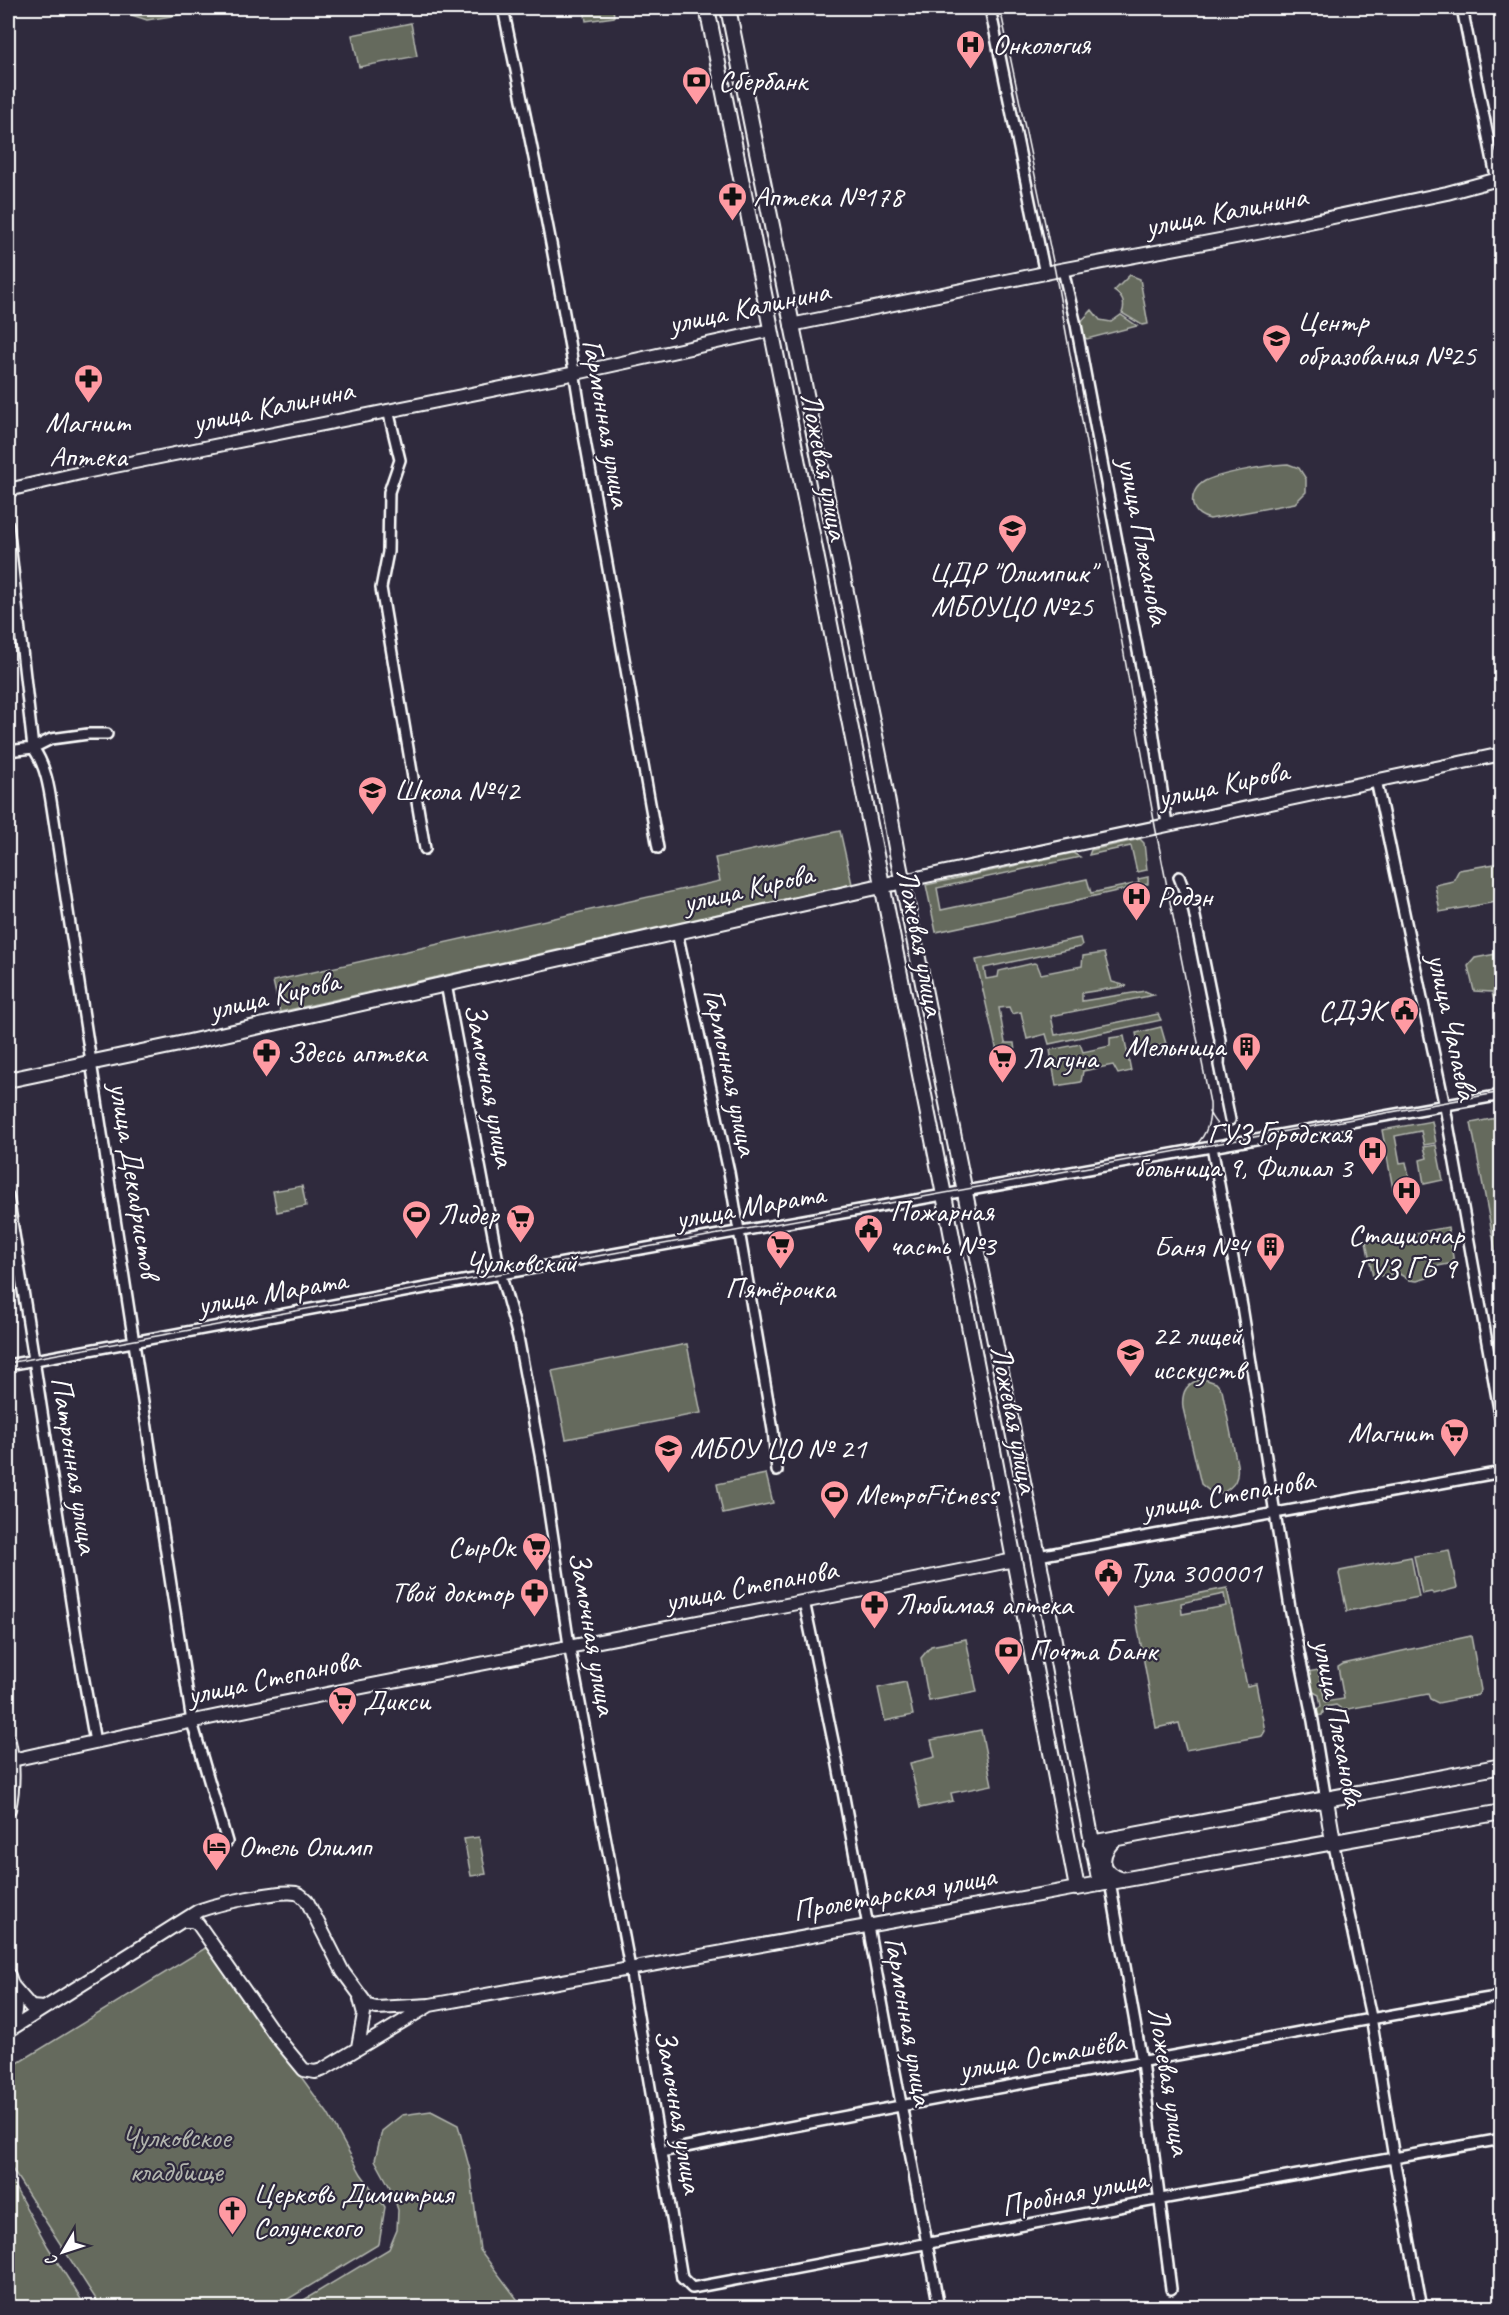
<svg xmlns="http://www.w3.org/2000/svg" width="1509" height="2315" font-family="Caveat,sans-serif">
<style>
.green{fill:#656b5d;stroke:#b2b5ae;stroke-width:1.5;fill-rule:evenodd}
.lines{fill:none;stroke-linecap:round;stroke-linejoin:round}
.street-casing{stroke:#fff;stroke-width:14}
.secondary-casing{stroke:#fff;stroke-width:16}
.primary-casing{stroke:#fff;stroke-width:18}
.street{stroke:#2f2a3d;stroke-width:9}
.secondary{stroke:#2f2a3d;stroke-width:12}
.primary{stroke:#2f2a3d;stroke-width:14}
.tram{stroke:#fff;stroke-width:1.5}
.labels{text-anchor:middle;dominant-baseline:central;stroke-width:4.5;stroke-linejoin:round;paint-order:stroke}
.poi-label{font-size:30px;fill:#fff;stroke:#2f2a3d;text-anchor:start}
.street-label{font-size:30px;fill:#fff;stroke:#2f2a3d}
.park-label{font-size:30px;fill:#b2b5ae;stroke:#2f2a3d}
</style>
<rect width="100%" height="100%" fill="#2f2a3d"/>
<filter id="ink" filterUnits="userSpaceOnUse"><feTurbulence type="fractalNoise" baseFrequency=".0167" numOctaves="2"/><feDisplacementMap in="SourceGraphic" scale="12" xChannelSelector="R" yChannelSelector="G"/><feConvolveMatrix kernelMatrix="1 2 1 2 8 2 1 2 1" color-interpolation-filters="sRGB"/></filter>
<g filter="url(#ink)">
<path class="green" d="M127,8H221L147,20L132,15Z
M584,8H613L614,17L586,21Z
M411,23L417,56L359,67L352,35Z
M1130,275L1140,279L1148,324L1142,325L1122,313C1126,304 1122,296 1114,291Z
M1092,310L1100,320L1111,322L1121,315L1137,326L1087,339L1082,335L1078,325Z
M1288,464L1299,468L1306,479V492L1295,503L1210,519C1202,517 1196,514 1193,505C1191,495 1196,486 1205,481C1217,474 1273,464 1288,464Z
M840,831L852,884L280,1012L273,981L720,881L715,858Z
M1140,839L1144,843L1147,870L1137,872L1131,846L1089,855L1091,850Z
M1073,853L1080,857L937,888L941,910L1087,879L1091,893L1139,883L1138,879L1148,877V884L1077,900L1071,903L936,932L926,885Z
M1501,863V901L1440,912L1435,885L1453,881L1459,870Z
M1080,938L1082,945L1080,947L984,968L986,979L998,977L999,971L1034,963L1037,964L1041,974L1082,966L1083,956L1104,953L1112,982L1127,986L1082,993V1001L1145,991L1154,995L1051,1016L1055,1035L1158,1014L1161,1020L1049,1044L1046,1034L1027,1039L1021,1012L1012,1014L1009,1007L999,1008L1005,1043H1014L1015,1052L998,1056L976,960Z
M1501,953H1502L1501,1019L1497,1015L1492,992L1474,991L1468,966L1475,958Z
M1161,1027L1166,1044L1140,1051L1136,1033Z
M1124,1036L1131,1071L1118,1074L1113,1065L1083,1071L1081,1082L1056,1086L1050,1050L1080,1044L1083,1052L1110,1046V1038Z
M1501,1117L1502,1268L1499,1269L1471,1123Z
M1432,1121L1436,1143L1424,1145L1421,1131L1395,1136L1400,1163L1406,1162L1411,1186L1393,1189L1382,1130Z
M1436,1145L1443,1180L1424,1184L1420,1160L1427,1158L1424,1147Z
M302,1186L306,1206L277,1212L273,1191Z
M1448,1227L1454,1263L1438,1266L1427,1278L1417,1281L1409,1280L1398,1273L1373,1277L1366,1242Z
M687,1344L701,1413L566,1439L552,1371Z
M1204,1379L1216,1383L1222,1390L1237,1464C1239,1479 1235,1486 1222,1493H1212L1201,1484L1183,1408C1181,1392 1187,1381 1204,1379Z
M766,1474L773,1503L723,1514L717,1484Z
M1449,1550L1457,1588L1434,1594L1431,1592L1422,1594L1414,1556Z
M1411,1557L1419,1597L1347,1611L1339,1574L1340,1571Z
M1227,1588L1247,1686L1256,1684L1265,1731L1262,1736L1186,1750L1179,1723L1156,1728L1134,1606ZM1224,1594L1226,1606L1182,1614L1181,1603Z
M1471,1636L1481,1690L1478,1695L1438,1703L1430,1699L1428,1694L1343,1710L1336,1705L1325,1707L1322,1715L1316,1716L1315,1712L1321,1706L1319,1695L1310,1690L1307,1672L1318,1670L1325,1702L1344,1699L1338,1667L1343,1664Z
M966,1639L977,1692L929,1701L921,1658L931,1646Z
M906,1682L913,1715L885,1721L878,1688Z
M981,1730L992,1785L951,1793L953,1801L920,1808L910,1763L935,1757L931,1740Z
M479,1837L486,1874L471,1876L464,1839Z
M207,1947L328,2114L361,2174L385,2207L379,2244L275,2307H101L8,2163V2069Z
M431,2111L458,2125L470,2170L480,2250L523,2307H292L389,2249L397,2230L398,2210L392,2191L375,2160L382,2131L402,2115Z
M8,2175L48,2247L86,2307H8Z"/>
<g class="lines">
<defs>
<path id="street" d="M503,8C532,149 563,291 584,435L658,848
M990,8L1045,274
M1462,8L1497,181
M1063,270L1076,325L1153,730L1167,824
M388,410L400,460L389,492L388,552L381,588L425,849
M8,525L33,748C48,768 50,796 54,820L192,1722L227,1842
M8,751L33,748L51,739L88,734H107
M1376,780L1445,1107L1502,1426
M1179,877L1186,895L1192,902L1220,1040L1219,1065L1230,1120
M677,932L729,1172L773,1430L777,1471
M446,984L500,1272L518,1337L542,1465L569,1645L630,1968L682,2278L692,2288L1161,2199L1502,2139
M1212,1147L1242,1306L1290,1608L1313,1721L1326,1800
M8,1196L35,1366L77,1641L95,1742
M8,1365L501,1274L1502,1095
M1038,1556L1502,1472
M804,1601L838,1765L939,2308
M1333,1841L1371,2017L1394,2158L1422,2308
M1110,1882L1142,2062L1171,2289
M661,2152C821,2120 980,2091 1139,2062C1260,2040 1380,2016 1502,1996"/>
<path id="secondary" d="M791,325L1055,271L1262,232L1447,193L1502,178
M8,490L85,472L576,373L771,330
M903,881L1502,754
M12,1760C344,1686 680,1628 1014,1560
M183,1921H193L198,1924L276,2036L304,2070L315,2072L322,2070L430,2005L1077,1888
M11,1984L31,2007L44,2008
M8,2031L198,1911C216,1904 278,1890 296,1893C301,1894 303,1897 307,1901L343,1972L368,2006L377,2008L430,2005
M358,2047L364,2014L360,1999"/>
<path id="primary" d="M707,8L944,1195L1077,1888L1502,1812
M728,8L882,770L898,859L1038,1556L1100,1884
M8,1080L189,1042L903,881
M8,1741C13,1765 13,1786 8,1809
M1326,1800L1333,1841
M1116,1838C1098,1853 1098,1873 1123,1880
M1091,1843L1502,1766
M8,1976C15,1994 18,2011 8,2028"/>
</defs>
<use href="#street" class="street-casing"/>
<use href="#secondary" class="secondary-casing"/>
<use href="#primary" class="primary-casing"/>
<use href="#street" class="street"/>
<use href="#secondary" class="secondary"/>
<use href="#primary" class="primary"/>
<path class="tram" d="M1000,8L1055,271L1155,826L1210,1103C1211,1121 1207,1137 1192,1148
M1209,1112C1216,1127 1227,1135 1243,1139
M8,1363L1502,1092"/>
</g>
</g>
<defs>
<symbol id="hospital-pin" viewBox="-11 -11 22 30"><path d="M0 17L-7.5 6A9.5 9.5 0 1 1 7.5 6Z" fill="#ff9aa2" stroke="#2f2a3d"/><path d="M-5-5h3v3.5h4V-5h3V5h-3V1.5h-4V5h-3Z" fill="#111"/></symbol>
<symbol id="bank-pin" viewBox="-11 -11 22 30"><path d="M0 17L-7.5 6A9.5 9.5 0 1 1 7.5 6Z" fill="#ff9aa2" stroke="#2f2a3d"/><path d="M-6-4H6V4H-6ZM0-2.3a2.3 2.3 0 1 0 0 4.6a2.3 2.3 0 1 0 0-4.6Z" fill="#111"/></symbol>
<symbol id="pharmacy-pin" viewBox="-11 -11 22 30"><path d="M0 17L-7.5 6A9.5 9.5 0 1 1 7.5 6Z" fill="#ff9aa2" stroke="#2f2a3d"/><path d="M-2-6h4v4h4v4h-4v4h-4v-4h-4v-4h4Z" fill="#111"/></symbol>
<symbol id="school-pin" viewBox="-11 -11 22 30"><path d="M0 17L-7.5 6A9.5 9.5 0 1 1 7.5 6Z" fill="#ff9aa2" stroke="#2f2a3d"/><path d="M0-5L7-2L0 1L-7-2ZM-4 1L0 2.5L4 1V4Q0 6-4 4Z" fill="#111"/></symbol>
<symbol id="civic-pin" viewBox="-11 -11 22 30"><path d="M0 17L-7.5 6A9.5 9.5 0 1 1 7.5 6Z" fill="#ff9aa2" stroke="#2f2a3d"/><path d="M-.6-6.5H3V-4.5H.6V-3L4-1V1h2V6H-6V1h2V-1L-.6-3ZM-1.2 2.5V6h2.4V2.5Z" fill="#111"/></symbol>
<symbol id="building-pin" viewBox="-11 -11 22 30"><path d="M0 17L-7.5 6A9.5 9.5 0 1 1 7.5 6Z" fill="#ff9aa2" stroke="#2f2a3d"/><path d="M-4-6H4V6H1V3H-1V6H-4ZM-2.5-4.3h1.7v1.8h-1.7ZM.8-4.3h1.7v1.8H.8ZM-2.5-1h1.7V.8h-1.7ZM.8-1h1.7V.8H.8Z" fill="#111"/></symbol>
<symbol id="supermarket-pin" viewBox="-11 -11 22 30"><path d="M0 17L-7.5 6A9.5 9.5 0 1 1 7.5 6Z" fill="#ff9aa2" stroke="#2f2a3d"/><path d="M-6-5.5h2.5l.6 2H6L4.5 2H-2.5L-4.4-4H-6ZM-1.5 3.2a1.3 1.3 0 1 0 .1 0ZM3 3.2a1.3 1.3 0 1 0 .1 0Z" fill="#111"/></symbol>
<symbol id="stadium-pin" viewBox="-11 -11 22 30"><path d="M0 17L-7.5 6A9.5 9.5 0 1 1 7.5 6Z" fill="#ff9aa2" stroke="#2f2a3d"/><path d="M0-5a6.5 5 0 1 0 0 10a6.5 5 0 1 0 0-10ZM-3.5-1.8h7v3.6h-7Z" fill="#111"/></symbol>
<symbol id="hotel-pin" viewBox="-11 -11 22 30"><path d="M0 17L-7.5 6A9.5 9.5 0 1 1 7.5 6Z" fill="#ff9aa2" stroke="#2f2a3d"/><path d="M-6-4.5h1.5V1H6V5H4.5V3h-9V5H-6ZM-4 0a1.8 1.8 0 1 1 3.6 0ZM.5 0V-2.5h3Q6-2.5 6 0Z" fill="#111"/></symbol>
<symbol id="church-pin" viewBox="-11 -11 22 30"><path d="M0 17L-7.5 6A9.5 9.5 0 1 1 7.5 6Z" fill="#ff9aa2" stroke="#2f2a3d"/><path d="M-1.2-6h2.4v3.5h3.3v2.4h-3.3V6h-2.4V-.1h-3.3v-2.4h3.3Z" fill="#111"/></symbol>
</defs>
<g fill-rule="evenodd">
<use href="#hospital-pin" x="954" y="28" width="33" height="45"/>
<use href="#bank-pin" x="680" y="64" width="33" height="45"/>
<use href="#pharmacy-pin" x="716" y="180" width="33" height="45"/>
<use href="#school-pin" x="1260" y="322" width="33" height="45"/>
<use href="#pharmacy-pin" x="72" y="362" width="33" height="45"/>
<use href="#school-pin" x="996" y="512" width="33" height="45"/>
<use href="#school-pin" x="356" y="774" width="33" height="45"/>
<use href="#hospital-pin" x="1120" y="880" width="33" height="45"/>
<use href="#civic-pin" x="1388" y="994" width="33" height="45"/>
<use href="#building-pin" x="1230" y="1030" width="33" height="45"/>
<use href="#pharmacy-pin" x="250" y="1036" width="33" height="45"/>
<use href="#supermarket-pin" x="986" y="1042" width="33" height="45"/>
<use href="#hospital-pin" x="1356" y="1134" width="33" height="45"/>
<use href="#hospital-pin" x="1390" y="1174" width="33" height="45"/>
<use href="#stadium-pin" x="400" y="1198" width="33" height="45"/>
<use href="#supermarket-pin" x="504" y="1202" width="33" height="45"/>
<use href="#civic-pin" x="852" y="1212" width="33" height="45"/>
<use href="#supermarket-pin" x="764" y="1228" width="33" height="45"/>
<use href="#building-pin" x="1254" y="1230" width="33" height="45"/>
<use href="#school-pin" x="1114" y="1336" width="33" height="45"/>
<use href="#supermarket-pin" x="1438" y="1416" width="33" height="45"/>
<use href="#school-pin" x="652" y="1432" width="33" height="45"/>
<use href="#stadium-pin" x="818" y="1478" width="33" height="45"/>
<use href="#supermarket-pin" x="520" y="1530" width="33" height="45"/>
<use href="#civic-pin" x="1092" y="1556" width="33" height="45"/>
<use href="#pharmacy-pin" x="518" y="1576" width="33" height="45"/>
<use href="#pharmacy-pin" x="858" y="1588" width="33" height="45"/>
<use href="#bank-pin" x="992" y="1634" width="33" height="45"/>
<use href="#supermarket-pin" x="326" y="1684" width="33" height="45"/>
<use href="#hotel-pin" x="200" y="1830" width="33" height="45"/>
<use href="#church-pin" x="216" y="2194" width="33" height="45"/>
</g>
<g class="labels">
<g class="poi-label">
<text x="992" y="44">Онкология</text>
<text x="718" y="80">Сбербанк</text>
<text x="753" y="196">Аптека №178</text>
<text x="1297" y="321">Центр<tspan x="1297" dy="34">образования №25</tspan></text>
<text x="88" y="422" text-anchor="middle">Магнит<tspan x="88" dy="34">Аптека</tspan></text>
<text x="1012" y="572" text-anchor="middle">ЦДР "Олимпик"<tspan x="1012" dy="34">МБОУЦО №25</tspan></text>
<text x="394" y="790">Школа №42</text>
<text x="1157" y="896">Родэн</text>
<text x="1384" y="1010" text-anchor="end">СДЭК</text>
<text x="1225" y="1046" text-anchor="end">Мельница</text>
<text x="287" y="1052">Здесь аптека</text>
<text x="1023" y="1058">Лагуна</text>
<text x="1352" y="1133" text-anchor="end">ГУЗ Городская<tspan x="1352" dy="34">больница 9, Филиал 3</tspan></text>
<text x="890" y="1211">Пожарная<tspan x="890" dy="34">часть №3</tspan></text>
<text x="438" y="1214">Лидер</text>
<text x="1406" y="1234" text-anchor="middle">Стационар<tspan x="1406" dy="34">ГУЗ ГБ 9</tspan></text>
<text x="1249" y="1246" text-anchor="end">Баня №4</text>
<text x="521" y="1262" text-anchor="middle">Чулковский</text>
<text x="780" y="1288" text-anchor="middle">Пятёрочка</text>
<text x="1152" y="1335">22 лицей<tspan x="1152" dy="34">исскуств</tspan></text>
<text x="1433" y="1432" text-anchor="end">Магнит</text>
<text x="690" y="1448">МБОУ ЦО № 21</text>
<text x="856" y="1494">МетроFitness</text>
<text x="515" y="1546" text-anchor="end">СырОк</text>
<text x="1129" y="1572">Тула 300001</text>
<text x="513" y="1592" text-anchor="end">Твой доктор</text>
<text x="896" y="1604">Любимая аптека</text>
<text x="1029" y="1650">Почта Банк</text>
<text x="363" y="1700">Дикси</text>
<text x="238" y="1846">Отель Олимп</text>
<text x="253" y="2193">Церковь Димитрия<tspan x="253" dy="34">Солунского</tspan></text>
</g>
<g class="street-label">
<text transform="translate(1226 211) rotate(-11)">улица Калинина</text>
<text transform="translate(749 307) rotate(-12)">улица Калинина</text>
<text transform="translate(273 406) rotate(-12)">улица Калинина</text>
<text transform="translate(607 423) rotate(80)">Гармонная улица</text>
<text transform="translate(825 466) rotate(79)">Ложевая улица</text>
<text transform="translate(1144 541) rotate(79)">улица Плеханова</text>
<text transform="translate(1223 784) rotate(-12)">улица Кирова</text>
<text transform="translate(748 888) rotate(-13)">улица Кирова</text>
<text transform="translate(921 942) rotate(79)">Ложевая улица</text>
<text transform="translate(274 995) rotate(-13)">улица Кирова</text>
<text transform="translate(1453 1027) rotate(78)">улица Чапаева</text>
<text transform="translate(731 1072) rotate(78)">Гармонная улица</text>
<text transform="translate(490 1085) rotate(79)">Замочная улица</text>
<text transform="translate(135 1180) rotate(81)">улица Декабристов</text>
<text transform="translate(750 1206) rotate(-10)">улица Марата</text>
<text transform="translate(272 1292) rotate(-10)">улица Марата</text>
<text transform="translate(1015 1419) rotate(79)">Ложевая улица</text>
<text transform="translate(75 1465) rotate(81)">Патронная улица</text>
<text transform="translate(1228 1494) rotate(-10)">улица Степанова</text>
<text transform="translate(751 1585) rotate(-11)">улица Степанова</text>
<text transform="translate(593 1633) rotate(80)">Замочная улица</text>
<text transform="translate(273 1677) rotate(-12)">улица Степанова</text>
<text transform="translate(1339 1723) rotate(79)">улица Плеханова</text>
<text transform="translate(894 1893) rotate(-10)">Пролетарская улица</text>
<text transform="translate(909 2021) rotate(80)">Гармонная улица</text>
<text transform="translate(1042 2055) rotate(-10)">улица Осташёва</text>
<text transform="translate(1170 2081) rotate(81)">Ложевая улица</text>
<text transform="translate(679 2111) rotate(80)">Замочная улица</text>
<text transform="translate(1074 2192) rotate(-11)">Пробная улица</text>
</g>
<g class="park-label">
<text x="176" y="2137">Чулковское<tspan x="176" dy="34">кладбище</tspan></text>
</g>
</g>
<rect width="1509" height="2315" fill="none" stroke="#2f2a3d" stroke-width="30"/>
<rect x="15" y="15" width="1479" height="2285" fill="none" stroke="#fff" stroke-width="2" filter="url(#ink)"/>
<g transform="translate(63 2252) rotate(231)" stroke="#2f2a3d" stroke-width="4.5" paint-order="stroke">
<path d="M0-4.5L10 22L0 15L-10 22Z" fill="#ffffff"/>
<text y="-9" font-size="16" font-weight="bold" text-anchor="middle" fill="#ffffff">С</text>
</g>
</svg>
